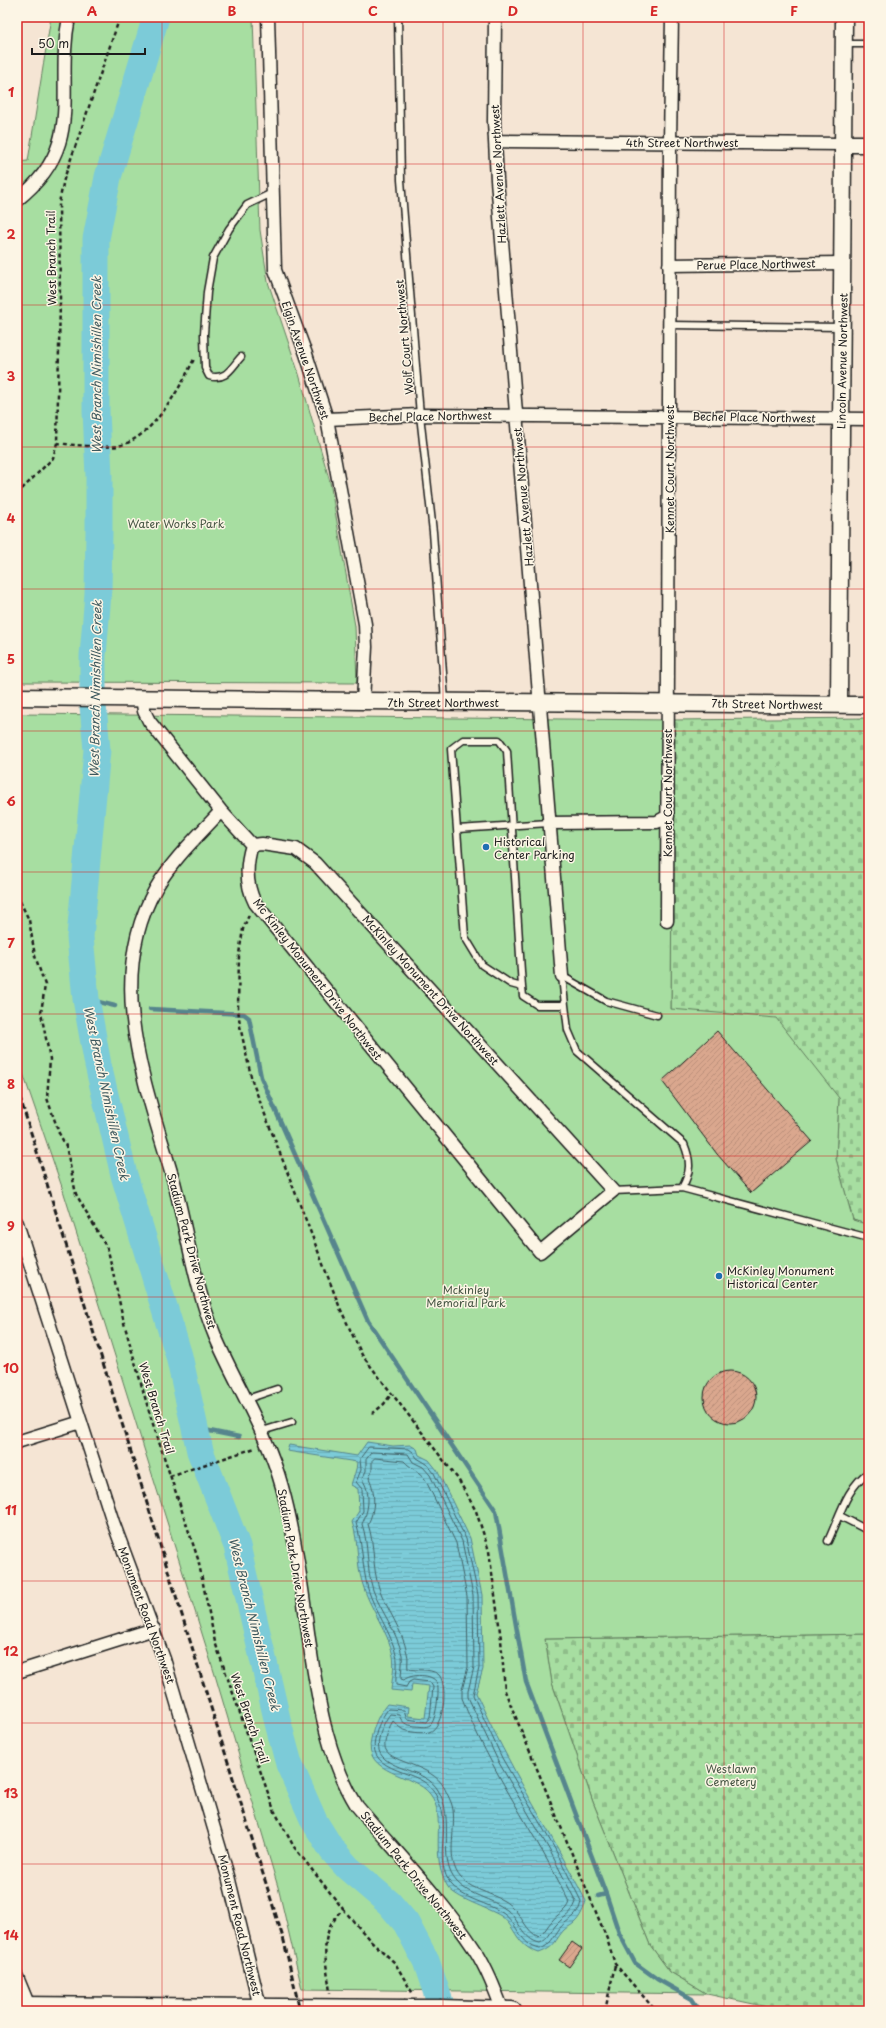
<svg xmlns="http://www.w3.org/2000/svg" width="886" height="2028" font-family="'Playpen Sans',sans-serif">
<style>
.cemetery{fill:url(#cemetery-stones);stroke:#627d5e}
.green{fill:#a7dea1;stroke:#627d5e}
.water{fill:url(#water-rules);stroke:#56858d}
.lines{fill:none;stroke-linecap:round;stroke-linejoin:round}
.shore{stroke:#426267;stroke-width:1}
.stream{stroke:#56858d;stroke-width:4.5}
.river{stroke:#7ccbd8;stroke-width:27}
.building{fill:url(#building-hatch);stroke:#1c1c1c}
.service-casing{stroke:#1c1c1c;stroke-width:9}
.minor-casing{stroke:#1c1c1c;stroke-width:15}
.tertiary-casing{stroke:#1c1c1c;stroke-width:19}
.secondary-casing{stroke:#1c1c1c;stroke-width:21}
.path{stroke:#1c1c1c;stroke-width:2.5;stroke-dasharray:4 3;stroke-linecap:butt}
.service{stroke:#fcf5e5;stroke-width:6}
.minor{stroke:#fcf5e5;stroke-width:12}
.tertiary{stroke:#fcf5e5;stroke-width:16}
.secondary{stroke:#fcf5e5;stroke-width:18}
.rail{stroke:#1c1c1c;stroke-width:3;stroke-dasharray:6 3;stroke-linecap:butt}
.secondary-bridge-casing{stroke:#1c1c1c;stroke-width:21;stroke-linecap:butt}
.secondary-bridge{stroke:#fcf5e5;stroke-width:18}
.grid{fill:none;stroke:#d62828;stroke-width:1;stroke-opacity:0.55}
.poi-dot{fill:#1f6fb2;stroke:#fcf5e5;stroke-width:1.5}
.labels{text-anchor:middle;dominant-baseline:central;stroke-width:3;stroke-linejoin:round;paint-order:stroke}
.street-label{font-size:11px;fill:#1c1c1c;stroke:#fcf5e5}
.park-label{font-size:11px;fill:#465644;stroke:#fcf5e5}
.poi-label{font-size:11px;fill:#1c1c1c;stroke:#fcf5e5;text-anchor:start}
.water-label{font-size:12px;font-style:italic;fill:#3e595e;stroke:#fcf5e5}
.neatline{fill:none;stroke:#d62828;stroke-width:1.5}
.grid-label{font-size:13px;text-anchor:middle;font-weight:bold;fill:#d62828}
</style>
<defs>
<pattern id="cemetery-stones" width="16" height="16" patternUnits="userSpaceOnUse"><rect width="16" height="16" fill="#a7dea1"/><path d="M2 7V4a2 2 0 0 1 4 0v3zM10 15v-3a2 2 0 0 1 4 0v3z" fill="#8fbe8a"/></pattern>
<pattern id="water-rules" width="6" height="5" patternUnits="userSpaceOnUse"><rect width="6" height="5" fill="#7ccbd8"/><path d="M0 2.5h6" fill="none" stroke="#6baeb9"/></pattern>
<pattern id="building-hatch" width="6" height="6" patternUnits="userSpaceOnUse"><rect width="6" height="6" fill="#daa78e"/><path d="M-1 1l2-2M0 6l6-6M5 7l2-2" fill="none" stroke="#ba8f7a"/></pattern>
</defs>
<rect width="100%" height="100%" fill="#f5e5d4"/>
<filter id="ink" filterUnits="userSpaceOnUse"><feTurbulence type="fractalNoise" baseFrequency=".025" numOctaves="2"/><feDisplacementMap in="SourceGraphic" scale="8" xChannelSelector="R" yChannelSelector="G"/><feConvolveMatrix kernelMatrix="1 2 1 2 8 2 1 2 1" color-interpolation-filters="sRGB"/></filter>
<g filter="url(#ink)">
<path class="cemetery" d="M869,718V1225L853,1220L836,1159L839,1098L671,1009L673,720Z
M869,1634V2011H786L707,1994L670,1972L650,1945L593,1802L552,1683L545,1639Z"/>
<path class="green" d="M51,17H253L260,230L268,282L299,374L330,482L355,626L357,683L17,682V162L28,161Z
M17,714L673,720L671,1009L776,1018L839,1098L836,1159L853,1220L869,1225V1634L545,1639L552,1683L593,1802L650,1945L670,1972L707,1994L302,1989L278,1887L215,1675L62,1187L17,1056Z"/>
<path class="water" d="M367,1442L393,1446L410,1445L417,1449L419,1455L429,1460L437,1470L470,1538L482,1595L483,1669L476,1693C508,1765 550,1831 586,1901C584,1908 580,1918 574,1923C571,1926 567,1927 564,1930C554,1941 556,1947 539,1953C515,1945 517,1928 501,1916C488,1908 455,1898 448,1887C428,1856 448,1817 430,1794C414,1773 363,1775 371,1739C374,1725 378,1715 387,1704L409,1707L408,1716L425,1718L429,1686L412,1684L411,1692L391,1690C392,1679 395,1666 393,1656C388,1630 369,1608 362,1582C356,1562 359,1542 352,1522L359,1511L358,1489L351,1485C353,1477 357,1470 357,1462L287,1451L289,1445L357,1456Z"/>
<g class="lines">
<path class="shore" d="M369,1447L409,1449L413,1452L417,1458L427,1464L434,1473L466,1539L478,1595L479,1668L473,1695L502,1758L555,1849L581,1901C578,1919 569,1917 560,1928C553,1937 551,1945 540,1949C520,1945 518,1924 504,1914C488,1902 463,1900 451,1884C434,1861 448,1836 442,1810C440,1805 437,1798 435,1793C422,1768 367,1775 375,1739C377,1727 381,1719 388,1709L404,1710L407,1719L427,1722L430,1718L433,1687L430,1682L413,1680L409,1682L406,1687L396,1685C395,1676 399,1664 396,1655C391,1631 375,1612 368,1589C362,1567 363,1545 356,1523L363,1511L362,1489L356,1482L361,1470L360,1459Z
M372,1452L408,1454L413,1462L423,1467L430,1475L462,1541L473,1595L474,1667L468,1691V1697L498,1761L550,1851L576,1902C571,1916 565,1915 556,1925C550,1932 549,1939 540,1943C523,1940 519,1919 507,1910C491,1898 470,1896 457,1882C436,1860 456,1819 438,1790C426,1769 390,1771 380,1753C375,1742 383,1723 390,1714L399,1715C402,1723 406,1725 415,1726C420,1726 426,1728 430,1725C436,1722 440,1689 437,1683C433,1673 410,1674 404,1680L401,1679C401,1671 403,1662 402,1655C397,1631 381,1612 373,1590C366,1568 369,1545 362,1524C369,1510 371,1492 362,1479L366,1471V1460Z
M375,1458L404,1461C410,1468 419,1471 425,1479L456,1543L467,1596L468,1667L462,1690V1698C489,1770 536,1833 569,1902C566,1912 558,1913 552,1921C547,1926 545,1932 539,1937C526,1932 522,1915 511,1906C496,1893 474,1892 461,1878C445,1860 456,1831 453,1810C452,1802 447,1794 444,1787C432,1765 392,1763 386,1750C384,1746 385,1742 386,1738C388,1732 389,1727 393,1721C396,1723 398,1727 402,1729C408,1732 422,1734 429,1732C444,1728 449,1683 438,1674C429,1668 417,1671 408,1669C407,1664 409,1658 407,1653C402,1629 387,1610 379,1588C372,1567 375,1545 368,1524C375,1511 376,1492 369,1478L372,1470V1461Z"/>
<path class="stream" d="M86,999L115,1006
M150,1009L244,1014L249,1018L261,1077L368,1321L496,1511L526,1682L606,1894L619,1933L635,1963L657,1979L692,1999L700,2011
M195,1428L239,1437
M598,1896L606,1894"/>
<path class="river" d="M156,17L108,177L96,239V411L99,476V530L98,593L93,656V706L97,750L80,937L86,999L98,1065L124,1175L179,1356L200,1451L237,1546L278,1723L289,1764L314,1821L332,1850L348,1868L389,1903L406,1923L426,1961L443,2011"/>
</g>
<path class="building" d="M717,1031L812,1141L751,1193L717,1154L662,1081Z
M704 1397a26 26 0 1 1 52 0a26 26 0 1 1-52 0Z
M572,1942L582,1949L569,1967L559,1960Z"/>
<g class="lines">
<defs>
<path id="service" d="M398,17L401,180L420,415L433,532L445,701
M844,44H869
M669,325L841,327
M241,357C231,368 226,381 209,376L205,368L204,334L207,292L213,258L229,229L247,205L272,193
M458,829L549,823
M562,976L606,1001L657,1015
M522,987L507,751L499,740H463L451,749L465,937L482,965L511,984L522,987L523,996L537,1005H565L562,976
M565,1005L568,1030L577,1051L684,1144C691,1161 691,1172 682,1188L613,1191
M682,1188L869,1238
M247,1399L277,1389
M262,1431L292,1422
M840,1516L869,1531
M828,1541C839,1518 847,1486 869,1472"/>
<path id="minor" d="M268,17L275,270L306,354L327,419L365,624L366,647L363,701
M495,17L494,121L497,180L562,976
M495,141L844,144
M17,200C88,144 54,91 69,17
M669,265L843,263
M327,419L420,415L869,419
M142,697L144,711L149,721L221,811L252,845
M221,811C198,836 173,859 156,888C103,981 147,1089 174,1182C187,1232 195,1288 215,1336C237,1387 267,1432 282,1487C297,1541 303,1598 311,1654C319,1706 329,1761 357,1806C397,1853 441,1898 475,1950C487,1969 495,1990 503,2011
M549,823L657,822L668,816
M262,844L296,849L315,863L613,1191L540,1252L255,903C246,885 246,864 252,845Z
M667,921L670,142L672,17
M17,1223L113,1522L164,1659L228,1876L261,2011
M17,1442L81,1422
M17,1672L154,1629
M17,1977L31,2011"/>
<path id="tertiary" d="M844,144H869
M17,697L363,701L869,705
M839,704L844,17"/>
<path id="secondary" d="M17,2006L404,2009
M441,2009L512,2011"/>
</defs>
<use href="#service" class="service-casing"/>
<use href="#minor" class="minor-casing"/>
<use href="#tertiary" class="tertiary-casing"/>
<use href="#secondary" class="secondary-casing"/>
<path class="path" d="M57,443C71,445 105,448 118,446C153,438 180,388 194,359
M17,494L53,458L57,443L60,300L59,203L64,179L120,17
M17,895L29,920L35,956L45,985L41,1013L50,1059L47,1098L59,1133L66,1146L76,1194L108,1250L124,1323L150,1415L198,1559L215,1642L274,1810L294,1847L343,1909C339,1914 334,1919 331,1925C320,1946 328,1971 330,1993
M249,915L243,929L239,954L238,1008L240,1026L252,1081L340,1308L362,1355L458,1479L476,1511L489,1551L501,1639L505,1691L607,1939L615,1964L656,2011
M372,1414L384,1404L392,1393
M170,1476L255,1448
M343,1909L368,1938L395,1963L413,1994
M605,2011L615,1965"/>
<use href="#service" class="service"/>
<use href="#minor" class="minor"/>
<use href="#tertiary" class="tertiary"/>
<use href="#secondary" class="secondary"/>
<path class="rail" d="M17,1088L284,1941L300,2011"/>
<defs>
<path id="secondary-bridge" d="M404,2009H441"/>
</defs>
<use href="#secondary-bridge" class="secondary-bridge-casing"/>
<use href="#secondary-bridge" class="secondary-bridge"/>
</g>
</g>
<path class="grid" d="M162,17V2011M303,17V2011M443,17V2011M583,17V2011M724,17V2011M17,164H869M17,305H869M17,447H869M17,589H869M17,731H869M17,872H869M17,1014H869M17,1156H869M17,1297H869M17,1439H869M17,1581H869M17,1723H869M17,1864H869"/>
<g class="poi-dot">
<circle cx="486" cy="847" r="4"/>
<circle cx="719" cy="1276" r="4"/>
</g>
<g class="labels">
<g class="street-label">
<text x="682" y="142">4th Street Northwest</text>
<text transform="translate(498 174) rotate(-93)">Hazlett Avenue Northwest</text>
<text transform="translate(51 258) rotate(-91)">West Branch Trail</text>
<text transform="translate(756 264) rotate(-1)">Perue Place Northwest</text>
<text transform="translate(404 337) rotate(-95)">Wolf Court Northwest</text>
<text transform="translate(306 360) rotate(71)">Elgin Avenue Northwest</text>
<text transform="translate(842 361) rotate(-89)">Lincoln Avenue Northwest</text>
<text transform="translate(430 416) rotate(-1)">Bechel Place Northwest</text>
<text transform="translate(754 417) rotate(1)">Bechel Place Northwest</text>
<text transform="translate(669 469) rotate(-90)">Kennet Court Northwest</text>
<text transform="translate(523 497) rotate(-95)">Hazlett Avenue Northwest</text>
<text x="443" y="702">7th Street Northwest</text>
<text transform="translate(767 704) rotate(1)">7th Street Northwest</text>
<text transform="translate(667 793) rotate(-90)">Kennet Court Northwest</text>
<text transform="translate(318 979) rotate(52)">Mc Kinley Monument Drive Northwest</text>
<text transform="translate(431 990) rotate(48)">McKinley Monument Drive Northwest</text>
<text transform="translate(192 1251) rotate(75)">Stadium Park Drive Northwest</text>
<text transform="translate(157 1408) rotate(73)">West Branch Trail</text>
<text transform="translate(296 1568) rotate(80)">Stadium Park Drive Northwest</text>
<text transform="translate(147 1615) rotate(70)">Monument Road Northwest</text>
<text transform="translate(250 1718) rotate(71)">West Branch Trail</text>
<text transform="translate(414 1875) rotate(51)">Stadium Park Drive Northwest</text>
<text transform="translate(240 1925) rotate(76)">Monument Road Northwest</text>
</g>
<g class="park-label">
<text x="176" y="523">Water Works Park</text>
<text x="466" y="1289">Mckinley<tspan x="466" dy="13">Memorial Park</tspan></text>
<text x="731" y="1768">Westlawn<tspan x="731" dy="13">Cemetery</tspan></text>
</g>
<g class="poi-label">
<text x="494" y="841">Historical<tspan x="494" dy="13">Center Parking</tspan></text>
<text x="727" y="1270">McKinley Monument<tspan x="727" dy="13">Historical Center</tspan></text>
</g>
<g class="water-label">
<text transform="translate(96 365) rotate(-90)">West Branch Nimishillen Creek</text>
<text transform="translate(95 689) rotate(-89)">West Branch Nimishillen Creek</text>
<text transform="translate(107 1093) rotate(78)">West Branch Nimishillen Creek</text>
<text transform="translate(255 1624) rotate(76)">West Branch Nimishillen Creek</text>
</g>
</g>
<rect width="886" height="2028" fill="none" stroke="#fcf5e5" stroke-width="44"/>
<path d="M32 48v6h113v-6" fill="none" stroke="#1c1c1c" stroke-width="2"/>
<text x="38" y="48" font-size="12" fill="#1c1c1c" stroke="#fcf5e5" stroke-width="3" paint-order="stroke">50 m</text>
<rect x="22" y="22" width="842" height="1984" class="neatline"/>
<g class="grid-label">
<text x="92" y="16">A</text>
<text x="232" y="16">B</text>
<text x="373" y="16">C</text>
<text x="513" y="16">D</text>
<text x="654" y="16">E</text>
<text x="794" y="16">F</text>
<text x="11" y="97">1</text>
<text x="11" y="239">2</text>
<text x="11" y="381">3</text>
<text x="11" y="523">4</text>
<text x="11" y="664">5</text>
<text x="11" y="806">6</text>
<text x="11" y="948">7</text>
<text x="11" y="1089">8</text>
<text x="11" y="1231">9</text>
<text x="11" y="1373">10</text>
<text x="11" y="1515">11</text>
<text x="11" y="1656">12</text>
<text x="11" y="1798">13</text>
<text x="11" y="1940">14</text>
</g>
</svg>
